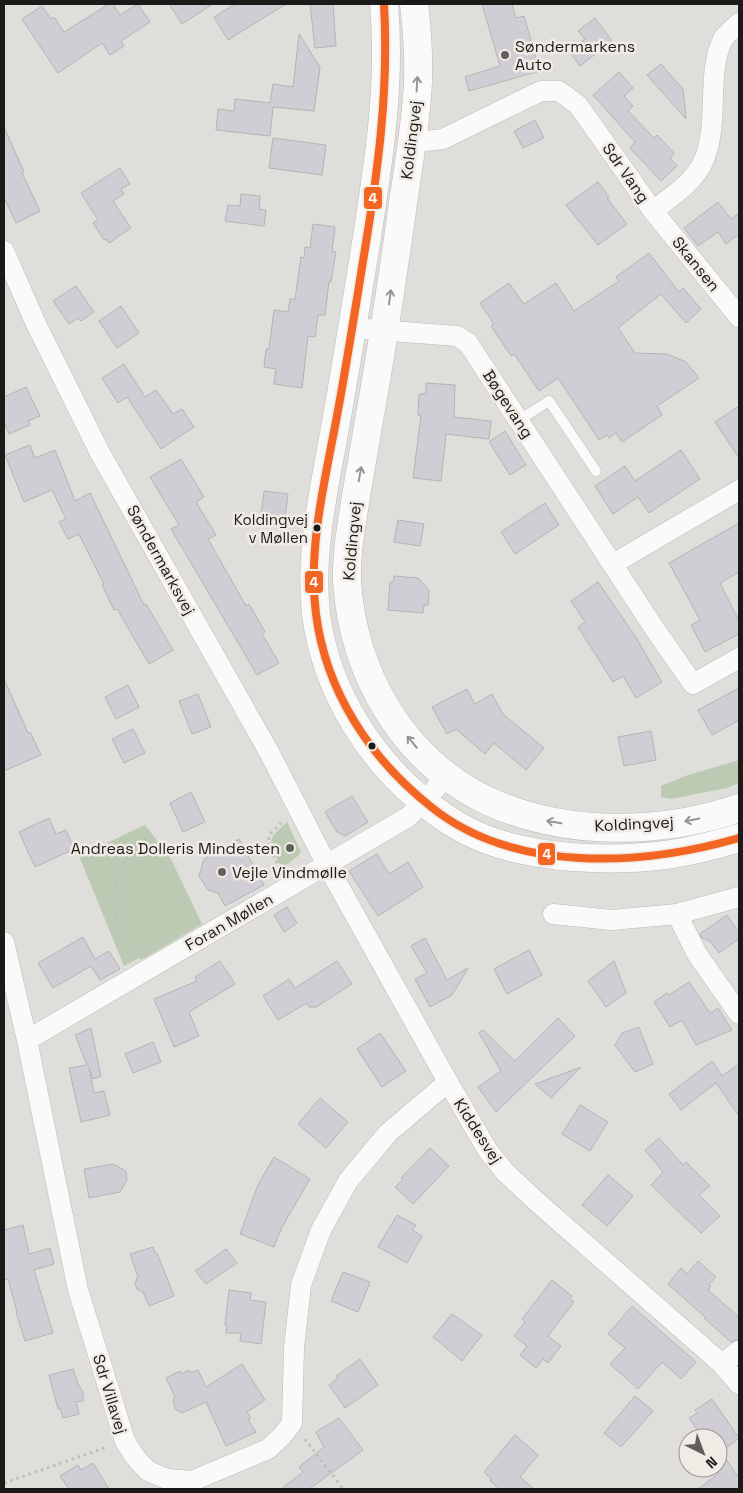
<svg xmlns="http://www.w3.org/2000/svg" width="743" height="1493" font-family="'Space Grotesk',sans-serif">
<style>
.green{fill:#bccab3}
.building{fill:#d0cdd5;stroke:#b5b4b4}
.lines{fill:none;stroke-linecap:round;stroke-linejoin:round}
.service-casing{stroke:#bdbbb8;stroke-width:11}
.minor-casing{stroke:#bdbbb8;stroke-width:21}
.secondary-casing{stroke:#bdbbb8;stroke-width:29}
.path{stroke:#c0bebd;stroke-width:3;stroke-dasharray:2.5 4;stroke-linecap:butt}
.service{stroke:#fafafa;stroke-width:10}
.minor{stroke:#fafafa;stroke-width:20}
.secondary{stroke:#fafafa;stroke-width:28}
.bus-1-casing{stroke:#f1ebe5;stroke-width:11}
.bus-1{stroke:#f26522;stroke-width:8}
.oneway{stroke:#969594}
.poi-dot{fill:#615f5c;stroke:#f1ebe5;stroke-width:2}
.bus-dot{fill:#1c1a18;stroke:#f1ebe5;stroke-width:2}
.labels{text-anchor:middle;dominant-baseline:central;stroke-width:5;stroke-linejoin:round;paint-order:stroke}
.bus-label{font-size:15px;fill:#1c1a18;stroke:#f1ebe5;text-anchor:end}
.poi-label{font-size:16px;fill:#1c1a18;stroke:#f1ebe5;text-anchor:start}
.street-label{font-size:16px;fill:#1c1a18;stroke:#f1ebe5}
.line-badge{stroke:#f1ebe5;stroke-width:2}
.badge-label{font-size:14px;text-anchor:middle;font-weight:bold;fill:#fff}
</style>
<rect width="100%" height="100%" fill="#e0dedb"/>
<path class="green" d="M739,760V783L727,788L671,799L661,797V786L685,776Z
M287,822L301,852L298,856L282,868C269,845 264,841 287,822Z
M145,825L170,857L202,924L141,960L139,958L124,966L79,856Z"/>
<path class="building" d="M109,4H113L120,15L138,4L150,22L121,41L124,46L110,55L102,43L58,73L22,19L42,6L51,19L54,17L64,32Z
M169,4H213L182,24Z
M235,4H286L228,40L214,17Z
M310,4H333L336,46L315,48Z
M482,4H512L516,18L524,16L540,71L469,91L465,77L500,66Z
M595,18L612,41L580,66L569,51L585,39L578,31Z
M299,34L320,67L314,111L273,107L270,136L216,130L218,109L234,111L235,99L270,103L273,84L293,87Z
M661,64L683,89L686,119L647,75Z
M619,72L633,88L624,96L633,106L628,111L654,138L657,135L674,153L670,158L677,166L661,181L630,148L635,142L593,95Z
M535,120L544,138L523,148L514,131Z
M4,127L24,172L22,173L40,211L16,223L4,198Z
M273,138L326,145L322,175L269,168Z
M120,168L130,184L121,189L124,194L113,201L131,228L109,243L106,239L104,240L93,223L98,220L81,193Z
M598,182L609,197L607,198L627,224L598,245L566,205Z
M241,194L260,196L259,209L266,210L264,226L225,221L228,205L240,206Z
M718,202L731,219L739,213V234L726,244L718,232L698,246L684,228Z
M313,224L335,227L332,251L336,252L331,282H329L325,315H318L315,337L308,336L302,388L274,384L276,369L264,367L266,349H269L274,310L288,312L290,299H295L301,257L304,258L305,247L310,248Z
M649,253L679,292L683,288L701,309L686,323L661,294L618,328L635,353L667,354L686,362L699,378L657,406L662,415L622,442L616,433L609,438L607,435L599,440L558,378L539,391L514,354L511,356L491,326L494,324L480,303L509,283L524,304L556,283L574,311L619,281L616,277Z
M76,286L94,312L81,321L78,318L69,324L53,301Z
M121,306L139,333L117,348L99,321Z
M124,364L145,397L156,390L173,414L182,409L194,427L161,449L127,397L118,403L102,378Z
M426,383L455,385L454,417L491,421L489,439L446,434L441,481L413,478L421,415H418L419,394H426Z
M26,387L40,416L28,421L30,425L9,434L4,422V397Z
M739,406V458L715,422Z
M505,431L526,465L510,475L489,442Z
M30,445L35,458L55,450L75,501L90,493L144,605L146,604L173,650L149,664L117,609L114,610L102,585L104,584L79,534L68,539L59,522L66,519L52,490L24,502L5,455Z
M681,450L700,479L649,513L638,497L613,514L595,486L625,466L635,481Z
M181,459L204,497L196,502L216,535L208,539L246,606L249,604L265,632L262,634L279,663L257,675L171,529L179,525L150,477Z
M264,491L288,494L284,526L260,523Z
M545,503L559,525L515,554L501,532Z
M398,520L424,524L420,546L394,542Z
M739,523V572L720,583L739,621V634L705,652L691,625L700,620L669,563Z
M394,576L418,578L429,590L428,605H424L423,613L388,610L390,582H393Z
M598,582L635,636L662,682L636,698L623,676L613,682L578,627L585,622L571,601Z
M4,679L28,733L30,732L41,755L4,771Z
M128,685L139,707L116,719L105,697Z
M739,688V720L712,735L698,710Z
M467,689L475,704L492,694L503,714L544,748L526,770L494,743L485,754L456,729L447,734L432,707Z
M198,694L211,727L192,734L179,701Z
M133,729L145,753L124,763L112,739Z
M651,731L656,760L624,766L618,737Z
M191,792L205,822L183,832L170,803Z
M352,796L368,822L345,836L337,832L325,812Z
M49,818L56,834L66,830L74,849L35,867L19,832Z
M239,839L264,885L225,906L218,893L208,890L199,876L204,859Z
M377,854L389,874L408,862L423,887L378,916L349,871Z
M287,907L297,923L284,932L274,915Z
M727,915L739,933V939L719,953L710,941L702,938L700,934Z
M83,937L95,959L109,951L120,969L100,980L91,966L53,988L38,963Z
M425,938L447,980L468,968L452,995L430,1007L415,979L427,973L411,946Z
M529,950L542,975L507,994L494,969Z
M220,961L235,984L189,1012L199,1036L174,1047L154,999L197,981L195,977Z
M337,961L352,984L316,1007H309L307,1003L278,1020L263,996L289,979L295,988Z
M614,961L626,993L606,1007L588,981Z
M689,982L710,1013L718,1008L732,1030L696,1045L682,1020L670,1027L654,1002L667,993L669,995Z
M558,1018L575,1036L496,1112L478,1087L501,1071L479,1033L483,1030L515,1061Z
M639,1027L653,1064L635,1072L615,1045L622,1033Z
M91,1028L101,1076L93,1079L89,1068L94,1093L104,1091L110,1115L81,1122L69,1068L87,1065L75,1035Z
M380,1033L406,1071L382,1087L357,1049Z
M153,1042L161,1062L133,1073L125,1054Z
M712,1061L722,1076L739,1064V1116L716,1083L681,1110L669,1094Z
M581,1067L551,1098L535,1084Z
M320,1098L348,1122L326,1148L298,1124Z
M580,1105L608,1122L590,1151L562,1134Z
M659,1138L683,1165L686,1162L710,1186L699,1195L720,1216L701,1233L651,1185L663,1172L645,1150Z
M430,1148L449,1166L413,1204L395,1187L403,1180L401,1178Z
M274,1157L310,1179L282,1227L274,1247L240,1234L258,1185Z
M113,1164L126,1171L127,1180L120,1192L89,1198L84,1169Z
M608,1175L633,1196L607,1226L582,1205Z
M397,1215L416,1225L412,1230L422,1236L407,1263L378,1247Z
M23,1225L29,1254L50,1248L54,1264L34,1270L53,1333L25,1341L16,1312H17L8,1279L4,1280V1230Z
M153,1247L156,1254L157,1253L174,1296L149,1306L143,1292L137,1289L135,1283L138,1277L130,1254Z
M226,1249L237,1263L206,1284L195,1271Z
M698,1261L716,1277L709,1284L711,1286L708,1290L739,1317V1339L731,1342L704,1318L705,1317L668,1284L681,1268L687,1274Z
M343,1272L370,1282L358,1312L331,1301Z
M552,1280L572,1296L570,1299L574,1302L548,1336L561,1346L548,1363L543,1359L536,1368L520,1355L527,1346L514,1336L525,1322L522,1319Z
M229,1290L251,1293L250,1300L266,1302L261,1344L240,1341L241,1333H226L227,1325H225Z
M632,1306L696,1362L681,1379L662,1362L638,1389L610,1364L625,1348L608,1334Z
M452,1314L482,1335L462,1361L433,1337Z
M360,1359L378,1385L345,1408L329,1385L338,1378L336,1376Z
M242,1364L265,1400L247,1412L251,1418L248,1420L256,1432L226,1446L206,1402L182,1413L175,1409L173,1400L175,1397L166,1378L180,1371L181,1374L189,1370L191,1373L198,1370L206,1387Z
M73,1369L78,1384L83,1392V1401L76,1402L79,1414L63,1418L60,1408L58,1409L49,1375Z
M635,1396L653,1411L621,1447L604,1433Z
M712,1399L739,1438L721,1452L739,1478V1489H698L718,1474V1438H703L689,1418L697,1413L695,1410Z
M339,1418L363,1450L309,1489H281L303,1472L299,1467L324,1447L316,1432Z
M515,1435L538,1455L520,1477L534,1489H500L490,1481L491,1479L484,1472Z
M93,1463L109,1489H69L60,1476L78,1465L81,1470Z"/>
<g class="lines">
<defs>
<path id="service" d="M519,420L549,401L596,471"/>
<path id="minor" d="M411,140L426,141L443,139L541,91H559L578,105L653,211L739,317
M653,211C670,197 692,184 702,164C721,125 705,76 723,39C727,33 734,28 739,23
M4,251L37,326L100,453L269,752L327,865L448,1082L488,1151L505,1172L536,1201L722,1364L739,1384
M352,328L457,336L468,343L654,628L693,684L739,658
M613,564L739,490
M553,914L612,920L677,914L739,897
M677,914L697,954L739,1014
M4,942L27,1040L78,1290L125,1441L135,1457L148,1471L167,1479L192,1481L268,1449L282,1436L292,1423L294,1348L301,1285L321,1230L348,1181L388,1133L448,1082
M27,1040L408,817L424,802L447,775
M722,1364L739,1351"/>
<path id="secondary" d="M384,4C391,83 379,159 367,237C357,299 347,361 336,422C325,486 309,550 316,614C326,692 372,764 434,810C450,822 467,832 485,839C537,859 610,862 665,855C690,852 715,845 739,838
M414,4C417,29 419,56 418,82C416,125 408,168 402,210C392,282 381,354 368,426C364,451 359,477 355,503C351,528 346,555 347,581C353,673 402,760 488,801C564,836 660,835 739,808"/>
</defs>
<use href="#service" class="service-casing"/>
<use href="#minor" class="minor-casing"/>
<use href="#secondary" class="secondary-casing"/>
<path class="path" d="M280,869L267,843L271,833L282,822
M135,956C126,941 116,924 114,906C113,902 115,896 115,891C119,866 128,853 148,837
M305,1439L343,1489
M4,1483L107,1447"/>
<use href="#service" class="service"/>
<use href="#minor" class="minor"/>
<use href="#secondary" class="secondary"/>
<defs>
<path id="bus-1" d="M384,4C389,89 378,171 364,255C356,305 348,355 339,405C327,473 307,545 316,614C326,692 370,758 430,806C513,874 642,866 739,838"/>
</defs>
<use href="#bus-1" class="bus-1-casing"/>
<use href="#bus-1" class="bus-1"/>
</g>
<defs><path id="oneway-shaft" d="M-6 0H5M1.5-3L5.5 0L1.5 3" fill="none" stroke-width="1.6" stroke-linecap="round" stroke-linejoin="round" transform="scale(1.25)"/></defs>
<g class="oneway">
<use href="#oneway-shaft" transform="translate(417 84) rotate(-87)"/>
<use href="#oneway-shaft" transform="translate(390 297) rotate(-82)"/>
<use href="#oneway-shaft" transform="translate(360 474) rotate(-80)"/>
<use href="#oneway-shaft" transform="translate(412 742) rotate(-130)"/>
<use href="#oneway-shaft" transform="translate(692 820) rotate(168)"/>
<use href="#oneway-shaft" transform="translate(554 822) rotate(-170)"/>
</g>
<g class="poi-dot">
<circle cx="505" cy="55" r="5"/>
<circle cx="290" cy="848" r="5"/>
<circle cx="222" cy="872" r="5"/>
</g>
<g class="bus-dot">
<circle cx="317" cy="528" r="4.5"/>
<circle cx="372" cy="746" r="4.5"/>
</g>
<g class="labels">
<g class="bus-label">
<text x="308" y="519">Koldingvej<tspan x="308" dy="18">v Møllen</tspan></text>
</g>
<g class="poi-label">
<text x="515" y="46">Søndermarkens<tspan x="515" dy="18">Auto</tspan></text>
<text x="280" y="848" text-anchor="end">Andreas Dolleris Mindesten</text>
<text x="232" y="872">Vejle Vindmølle</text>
</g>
<g class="street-label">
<text transform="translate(411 140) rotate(-83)">Koldingvej</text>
<text transform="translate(626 173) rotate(55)">Sdr Vang</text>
<text transform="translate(696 264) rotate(51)">Skansen</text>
<text transform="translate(508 404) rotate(57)">Bøgevang</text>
<text transform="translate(352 541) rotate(-85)">Koldingvej</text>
<text transform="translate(161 560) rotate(61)">Søndermarksvej</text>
<text transform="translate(634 824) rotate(-3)">Koldingvej</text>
<text transform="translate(229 922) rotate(-30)">Foran Møllen</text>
<text transform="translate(478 1131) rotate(57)">Kiddesvej</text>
<text transform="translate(110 1394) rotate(73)">Sdr Villavej</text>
</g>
</g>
<g class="line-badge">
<rect x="363" y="186" width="20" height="24" rx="5" fill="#f26522"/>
<rect x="304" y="570" width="20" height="24" rx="5" fill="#f26522"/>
<rect x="537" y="842" width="19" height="24" rx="5" fill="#f26522"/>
</g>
<g class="badge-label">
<text x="373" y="203">4</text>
<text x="314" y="587">4</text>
<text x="547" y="859">4</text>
</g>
<rect width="743" height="1493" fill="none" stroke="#1c1a18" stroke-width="10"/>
<g transform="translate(703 1453) rotate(138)"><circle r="24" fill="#f1ebe5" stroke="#9c9793"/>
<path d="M0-4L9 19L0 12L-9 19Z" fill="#615f5c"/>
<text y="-8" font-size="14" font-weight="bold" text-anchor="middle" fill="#1c1a18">N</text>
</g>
</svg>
